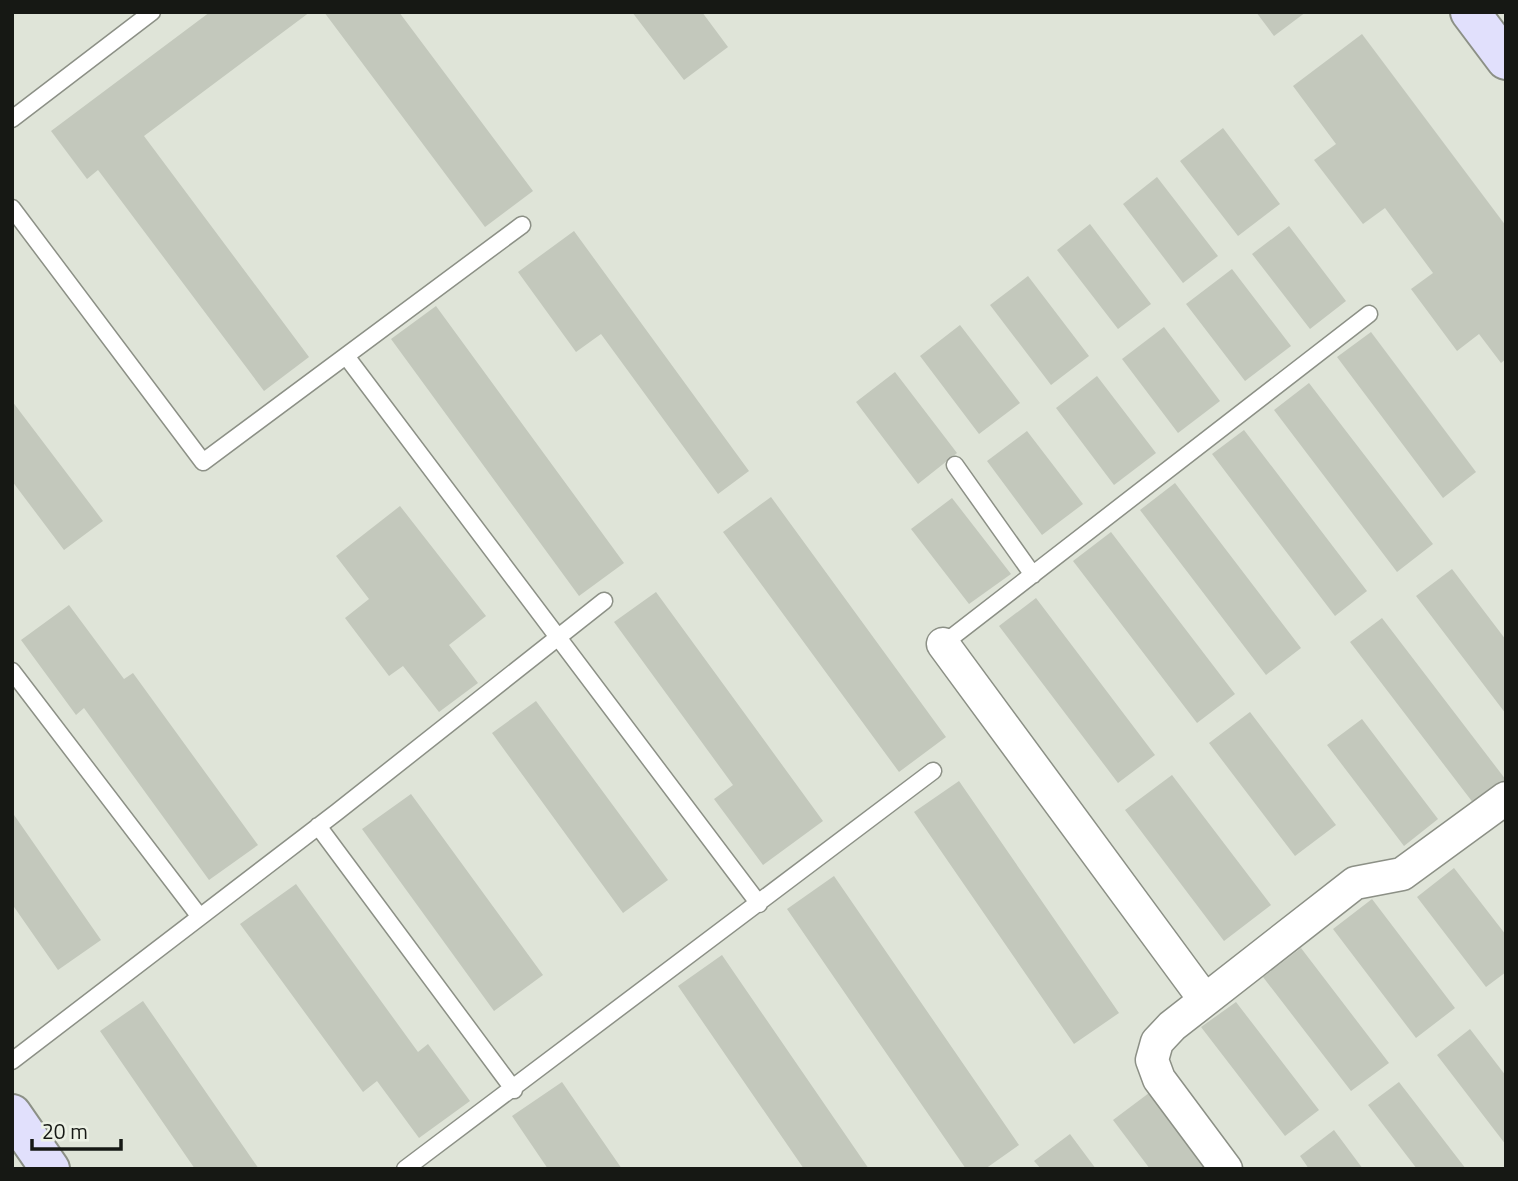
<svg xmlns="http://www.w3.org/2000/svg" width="1518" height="1181" font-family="'Titillium Web',sans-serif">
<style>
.building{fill:#c3c8bc}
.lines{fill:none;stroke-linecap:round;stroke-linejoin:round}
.service-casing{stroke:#8c9086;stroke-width:19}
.minor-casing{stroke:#8c9086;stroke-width:35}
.secondary-casing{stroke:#8c9086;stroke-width:42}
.service{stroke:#fff;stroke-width:16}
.minor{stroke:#fff;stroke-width:32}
.secondary{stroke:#e1e0fc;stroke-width:38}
</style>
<rect width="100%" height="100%" fill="#dfe4d8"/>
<path class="building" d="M210,12H310L144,136L309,357L264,391L98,170L87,179L51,131Z
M324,12H399L533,191L485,227Z
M632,12H702L728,47L684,80Z
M1256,12H1306L1274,36Z
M1362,34L1506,226V359L1501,363L1479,334L1457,351L1411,289L1433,273L1385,208L1363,224L1314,160L1336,144L1293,86Z
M1223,128L1280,204L1238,236L1180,161Z
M1157,177L1218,256L1183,283L1123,204Z
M1090,224L1151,304L1118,329L1057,250Z
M1289,226L1346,301L1310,329L1252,254Z
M574,231L749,471L718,494L601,334L576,352L518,272Z
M1232,269L1291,346L1245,381L1186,304Z
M1028,276L1089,356L1051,385L990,305Z
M436,306L624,563L579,596L391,339Z
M960,325L1020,403L979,434L920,356Z
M1164,327L1220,401L1178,433L1122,359Z
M1371,332L1476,472L1443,498L1337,357Z
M895,372L957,453L918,484L856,402Z
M1097,376L1156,453L1114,485L1056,408Z
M1309,383L1433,544L1397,572L1274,410Z
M12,401L103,521L64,550L12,481Z
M1244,430L1367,591L1335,616L1212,454Z
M1027,431L1083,504L1042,535L987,461Z
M1175,483L1301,648L1266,675L1140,510Z
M771,497L946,737L899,772L723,532Z
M952,498L1011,574L969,604L911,529Z
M400,506L486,616L449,645L478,683L439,712L403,666L389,676L345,618L369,599L336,556Z
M1111,532L1235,694L1197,723L1073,561Z
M1452,569L1506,640V714L1416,596Z
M656,592L823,821L763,865L714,799L733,785L614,622Z
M1036,598L1155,755L1118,783L999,626Z
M69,605L124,679L133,673L258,845L209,880L84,708L76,715L21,640Z
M1382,618L1506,780L1474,804L1350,642Z
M536,701L668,880L623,913L492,733Z
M1250,712L1336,825L1295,856L1209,743Z
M1362,719L1438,819L1404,846L1327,745Z
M1172,775L1271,905L1224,941L1125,810Z
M959,781L1119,1013L1074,1044L914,812Z
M411,794L543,975L494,1011L362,829Z
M12,812L101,940L58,970L12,904Z
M1454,868L1506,935V972L1486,987L1417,897Z
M834,876L1019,1145L985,1169H966L787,909Z
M296,884L418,1052L428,1044L470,1101L419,1138L377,1081L363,1092L240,924Z
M1372,899L1455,1008L1416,1038L1333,929Z
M1301,948L1389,1063L1351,1091L1263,977Z
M722,955L869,1169H804L678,986Z
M143,1001L259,1169H195L100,1031Z
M1236,1002L1319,1110L1285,1136L1201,1027Z
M1470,1029L1506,1076V1145L1437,1055Z
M562,1082L622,1169H548L512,1116Z
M1399,1082L1466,1169H1417L1368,1105Z
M1149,1093L1207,1169H1150L1113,1120Z
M1334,1130L1363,1169H1309L1300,1156Z
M1070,1134L1096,1169H1041L1034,1161Z"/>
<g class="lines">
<defs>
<path id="service" d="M12,119L152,12
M12,208L203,462L522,225
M346,356L759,904
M955,465L1033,575
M943,644L1369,314
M12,671L200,917
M318,826L514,1090
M12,1061L337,812L604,601
M405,1169L933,771"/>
<path id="minor" d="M943,644L1205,1000
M1226,1169L1159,1079L1152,1060L1157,1042L1172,1026L1355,883L1402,874L1506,798"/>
<path id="secondary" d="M1470,12L1506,60
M12,1114L50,1169"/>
</defs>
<use href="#service" class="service-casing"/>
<use href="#minor" class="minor-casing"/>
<use href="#secondary" class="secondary-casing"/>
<use href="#service" class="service"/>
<use href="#minor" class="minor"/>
<use href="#secondary" class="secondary"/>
</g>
<rect width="1518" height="1181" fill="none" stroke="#161814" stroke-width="28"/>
<path d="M32 1139v10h89v-10" fill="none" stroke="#161814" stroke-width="3.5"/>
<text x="42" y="1139" font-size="21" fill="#161814" stroke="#ecf1e5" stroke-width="5" paint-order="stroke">20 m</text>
</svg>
